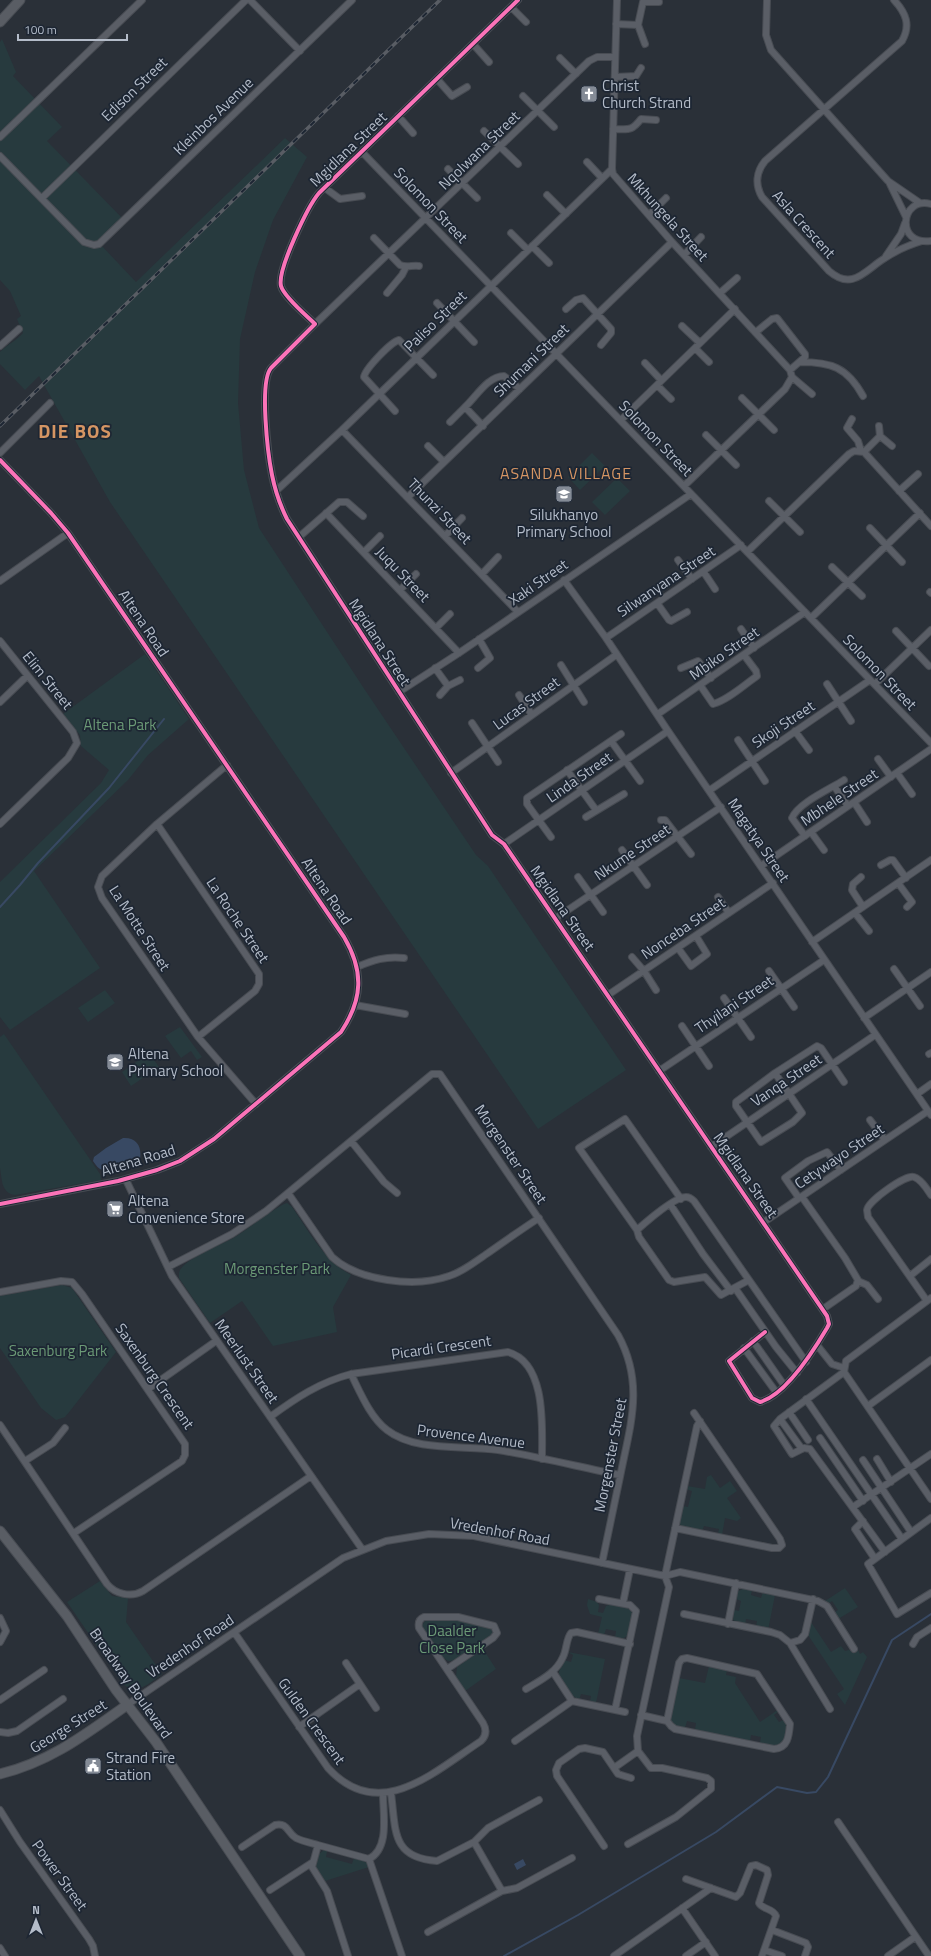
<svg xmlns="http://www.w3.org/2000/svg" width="931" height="1956" font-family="'Titillium Web',sans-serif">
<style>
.green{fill:#273a3e}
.water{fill:#384963}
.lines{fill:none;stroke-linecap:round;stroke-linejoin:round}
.stream{stroke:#384963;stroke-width:2}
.street-casing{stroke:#484c53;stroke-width:8}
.secondary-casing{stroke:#484c53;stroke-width:11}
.street{stroke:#5a5e66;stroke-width:6}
.secondary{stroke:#595d64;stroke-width:9}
.rail-casing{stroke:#595d64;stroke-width:3.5}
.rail{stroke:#1d2633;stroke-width:2;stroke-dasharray:6;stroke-linecap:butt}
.cycleway-casing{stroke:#1d2633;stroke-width:6}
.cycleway{stroke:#fb73b8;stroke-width:4}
.labels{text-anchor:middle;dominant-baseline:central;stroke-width:3.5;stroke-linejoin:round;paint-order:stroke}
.poi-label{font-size:15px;fill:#b4bcc9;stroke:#1d2633;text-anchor:start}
.street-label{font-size:15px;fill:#b4bcc9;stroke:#1d2633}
.park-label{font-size:15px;fill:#6b9a76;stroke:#1d2633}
.neighbourhood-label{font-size:16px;letter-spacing:1px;fill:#d59563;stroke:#1d2633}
.district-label{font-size:19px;font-weight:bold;letter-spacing:1px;fill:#d59563;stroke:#1d2633}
</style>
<rect width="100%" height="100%" fill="#2a3038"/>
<path class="green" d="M2,39L16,72L13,76L62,127L47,141L124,220L100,244L136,282L285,138L307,157L273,220L255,272L240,339L238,403L244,470L259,528L365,690L476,855L488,866L626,1070L538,1129L110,502L39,376L25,390L0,364V352C8,344 16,341 23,333L17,319L21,316L10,291L0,280V42Z
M592,453L605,466L580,490L568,477Z
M617,478L630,491L605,515L592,502Z
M145,654L189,719L148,755L128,780L34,871L100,968L10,1030L0,1017V882L101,783L109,770L81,746L80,735L63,714Z
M105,990L115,1003L88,1022L78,1008Z
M180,1027L202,1057L197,1060L191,1051L181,1058L165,1036Z
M4,1034L100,1174L101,1180L15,1195C1,1193 2,1179 0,1168V1037Z
M149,1053L159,1067L131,1086L122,1072Z
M287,1203L292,1207C309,1231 324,1261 351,1275L333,1307L337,1332L273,1346L242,1301L210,1323L179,1278V1273C181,1260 223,1244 235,1237C245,1231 280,1204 287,1203Z
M62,1285L72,1288L116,1352L70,1411L65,1417L56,1420L41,1408L0,1348V1296Z
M711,1475L720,1488L730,1481L737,1491L727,1498L741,1518L737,1521L725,1518L722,1535L718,1534L719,1529L704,1526L702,1531L682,1527L679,1523L683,1506L688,1507L692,1491L686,1489L687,1486L705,1489L707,1477Z
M100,1581L112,1596L128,1598L126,1622L162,1674C151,1682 136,1697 123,1684L67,1602Z
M744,1588L752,1590L751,1595L761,1598L763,1592L775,1595L768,1630L756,1627L757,1621L746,1619L745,1625L733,1620L734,1610L739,1611L741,1601L736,1599L737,1592Z
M845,1588L858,1607L838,1619L834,1613L838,1610L832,1601L828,1604L825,1601Z
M588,1599L597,1602L599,1605L598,1612L603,1613L606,1606C612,1602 628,1606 633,1612L627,1636L622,1639L615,1638L616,1631L606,1629L604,1635L598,1634L602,1617L590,1614L587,1605Z
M454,1619L491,1628L493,1634C489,1639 456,1662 449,1661C442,1660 423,1632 422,1625L426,1620Z
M811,1622L831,1652L841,1646L845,1651L849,1650L853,1653L858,1650L860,1654L863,1652L867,1657L845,1705L837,1694L844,1689L808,1635Z
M483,1649L496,1669L465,1691L456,1677L457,1667Z
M568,1652L605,1659L596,1703L590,1702L591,1696L581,1694L579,1700C573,1698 558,1678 559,1672C560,1668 563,1664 564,1660L571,1662L573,1655Z
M709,1666L727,1669L726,1675L736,1677L735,1683L760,1722L779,1709V1711L774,1715L779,1722L785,1719C788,1727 788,1745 776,1746C771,1747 765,1744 760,1743L761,1737L751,1735L750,1741L695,1730L696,1723L687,1721L685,1728L673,1725L670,1718L679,1678L705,1683Z
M324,1850L327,1851L326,1857L352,1864L354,1858L366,1862L369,1867L325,1881L316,1867L319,1854Z"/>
<path class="water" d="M123,1138C137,1137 142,1147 140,1159C133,1165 112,1172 103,1170C98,1169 96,1165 93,1161L94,1157L106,1148Z
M523,1859L526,1865L517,1870L514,1864Z"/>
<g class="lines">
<path class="stream" d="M0,907L20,885L38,863L109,788L164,719
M504,1956L578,1915L716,1832L777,1787L807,1793L816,1792L828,1777L892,1640L931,1614"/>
<defs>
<path id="street" d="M250,0L300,51
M518,0L319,193C308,206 277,270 281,286C284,297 307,316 315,324L271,368C259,382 268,455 272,475C275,490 280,505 287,519L492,835L504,844L827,1316L829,1324L827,1328C814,1350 786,1395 760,1402L752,1398L729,1361L765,1332
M617,0L612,169L613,174L672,242L790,370L792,377L785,389L684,486
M767,0L766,35L771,50L888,181L920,203
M894,0C906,13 911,25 902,41L765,161C756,172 755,185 762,197L829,271C853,292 866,269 885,258C897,250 909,245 922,241
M511,7L526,22
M616,24L638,25L643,2H659
M638,25L645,44
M473,44L489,62
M560,58L576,74
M615,77L636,76L641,68
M437,79L452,96L467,87
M523,96L554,127
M398,116L413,133
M613,129C628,129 631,132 641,119L656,120
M484,131L518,164
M0,137L142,0
M362,152L931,743
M0,156L84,242L94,245L99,244L352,0
M587,162L602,178
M448,169L477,198
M890,184L906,217
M325,188L340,199L362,196
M547,195L566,214
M42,198L246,0
M931,204C900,196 895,246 931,241
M649,215L666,198
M511,233L528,250
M374,238L400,265C407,268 412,265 419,266
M532,246L549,263
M684,255L701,237
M886,256L901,234L905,223
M387,293L402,275L406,267
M720,293L737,278
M437,303L474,342
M566,309L576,300L583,298L611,329V333L601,345
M315,324L589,61L597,57H615
M682,326L700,343
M756,332L772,319L777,318L805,354V357L790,370
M0,346L19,329
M695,348L709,362
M800,362C831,362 847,367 863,396
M645,363L661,380
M792,377L812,394
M657,385L671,399
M742,398L774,430
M395,411L364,377C365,369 391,342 399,340L433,375
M852,419L847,428L858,441L861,451
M621,420L735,309
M450,422L465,407
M483,426L465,407C476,397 488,376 504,376L520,389
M342,430L518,612
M706,435L736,465
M880,436L892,446
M428,446L444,462
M864,452L931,526
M864,452L880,436L879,426
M0,453L50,403
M0,460L51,513L68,533L344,937C364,971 363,999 341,1032L214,1139L180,1161L157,1170L118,1181L0,1204
M277,490L342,430L612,169
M899,491L918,474
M408,497L672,242
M769,501L800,532
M326,513L459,653
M870,528L902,562
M445,536L462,518
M299,537L339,502H347L363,516
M364,552L380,536
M747,552L849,454L854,451L864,452
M678,560L692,579
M832,567L862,596
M703,571L715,589
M482,574L498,557
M564,580L606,638L668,731L931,1115
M0,581L68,533
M400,590L416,574
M930,592L931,593
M657,603L669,620L671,621L687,612
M811,618L920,513
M436,628L450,614
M741,629L754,648
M896,631L929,666
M606,638L741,545
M0,641L73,732L77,743L68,758L0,824
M561,665L584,702
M435,668L448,686
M478,668L490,658L479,639
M681,668L698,661L711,678
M827,684L851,721
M875,684L931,630
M700,685L713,704C728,700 744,685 757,676L756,671L744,655
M399,692L459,653L691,494
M440,695L448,686L460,680
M519,695L532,715
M0,702L27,676
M658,714L805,612
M472,723L498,762
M795,731L809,750
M738,740L765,781
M611,741L640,781
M878,759L891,777
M227,765L157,824L102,876L98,887L102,898L198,1037L256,1104
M567,770L596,810
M451,773L616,655
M897,773L912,794
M834,786L848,806
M710,790L870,680
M854,802L867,822
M586,817L624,794
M661,820H665L691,854
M157,824L259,974V984L255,991L198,1037
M811,832L824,850
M805,836L792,818C798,803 830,789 844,780
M551,837L527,804V798L621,734
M504,844L668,731
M622,850L647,885
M881,865L890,860H893L906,878
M761,866L931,749
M578,877L603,912
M861,877L853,884L852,890L863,907
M898,883L912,902L907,907
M718,897L729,913
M855,913L869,931
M556,918L721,807
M812,942L931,860
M678,948L691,966L707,954L696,936
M632,957L644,971L656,990
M357,967C373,960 386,956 404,958
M894,969L920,1006
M769,971L794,1007
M608,995L773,883
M724,998L751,1037
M355,1005L405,1014
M864,1018L931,972
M682,1026L709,1066
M929,1054L931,1053
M659,1071L824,960
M775,1073L802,1113L793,1122L761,1142L736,1106V1102L775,1073L817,1046L821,1048L844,1082
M917,1094L931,1084
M870,1120L885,1140
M351,1141L384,1182L397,1193
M711,1147L875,1035
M126,1180L172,1276L362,1549
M288,1193L332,1257C358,1281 415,1288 449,1276C463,1272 476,1261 488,1253C505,1241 522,1229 539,1218
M802,1197L845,1258L858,1280L856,1286L823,1309
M799,1198L785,1178L808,1161L827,1152L841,1170
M670,1204L703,1254L731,1291
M764,1222L928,1111
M637,1230L579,1148L625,1119L681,1199
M168,1267L232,1234L266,1211L432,1074H440L618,1335C645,1384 630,1426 620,1477C614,1506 608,1534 602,1563
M910,1276L931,1259
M749,1280L721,1295L705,1277L674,1282L669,1280L639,1237L637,1230C646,1222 674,1197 686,1197C689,1197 692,1199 694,1201L806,1362
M858,1281L867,1285L878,1299
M735,1288L776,1347L797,1373
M0,1292L61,1281L72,1282L82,1294L185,1444V1455L182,1461L74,1533
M927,1301L868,1217L867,1210C868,1201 906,1174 914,1177C921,1179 927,1189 931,1195
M753,1341L784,1385
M817,1345L832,1364L844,1368
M744,1348L776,1392
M844,1372L780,1419L774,1426L792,1454L804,1448L810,1449L885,1552
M844,1372L931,1499
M844,1372L846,1361L931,1298
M351,1374C360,1392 370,1417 387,1430C415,1452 463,1445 498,1450C539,1457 580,1467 620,1475
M148,1389L216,1341
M806,1399L902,1539
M868,1406L931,1360
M789,1412L808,1440
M270,1417C296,1398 320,1382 351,1374L508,1352C547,1363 542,1428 542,1459
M780,1419L802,1449
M0,1425L107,1584C115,1594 131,1598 143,1591L311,1476
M820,1438L863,1501
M877,1459L891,1482
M863,1460L911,1532
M25,1461L53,1443L65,1428
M853,1507L931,1454
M931,1518L868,1564L897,1614L931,1593
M863,1521L855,1529L875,1559
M675,1528L772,1548H779L782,1545L780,1539L694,1413
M665,1576L697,1426L700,1421
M599,1599L630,1605L636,1611L615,1710
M623,1603L630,1569
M684,1614L771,1632L780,1635L790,1643L830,1709
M0,1618L6,1631L0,1642
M728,1624L736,1583
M234,1632L328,1768C379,1824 434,1772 481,1741C486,1736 487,1730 483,1723L419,1628C418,1623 419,1619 424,1617H458L494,1626L497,1633L493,1638L447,1669
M790,1643L800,1640L805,1634L813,1599
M913,1644L917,1637L931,1628
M553,1672L572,1701
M360,1684L376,1708
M526,1689C541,1680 556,1673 563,1657C567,1649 566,1639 571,1633L577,1632L630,1644
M0,1700L44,1670
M127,1705L343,1558L386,1541L429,1534L474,1536L665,1576L680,1572L818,1601L827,1606L854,1649
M641,1715L667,1721L671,1726L675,1729L774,1749C788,1748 789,1736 790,1724L757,1674L687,1658L682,1659L679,1663L667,1721
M299,1727L360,1684L346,1663
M0,1732L8,1733L17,1731L63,1699
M515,1741L572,1701L625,1712
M638,1751L637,1736L669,1587L665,1576
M614,1768L638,1751
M391,1793C396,1830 391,1858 437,1861L474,1842L488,1828L539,1800
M0,1810L20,1842L89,1939L93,1946L95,1956
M838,1822L929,1956
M474,1842L502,1891
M628,1844L676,1817L711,1789V1781L707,1778L662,1768H651L638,1751
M604,1846L557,1776L556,1770L559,1763L579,1749L585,1748L603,1752L618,1774L631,1778
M242,1847L275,1825C288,1822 287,1833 296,1838C302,1841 311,1843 318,1845
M369,1859L402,1956
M369,1859C390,1848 383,1814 383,1794
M686,1879L736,1897L740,1893L751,1866L756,1865L767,1870L768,1875L759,1903C763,1910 773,1908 776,1916L762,1956
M270,1890L313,1862
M682,1908L715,1956
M772,1930L806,1943L808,1947L805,1956
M428,1932L502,1891L517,1888L572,1858
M0,1948L5,1956
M764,1950L782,1956
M348,1956L327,1891L312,1867L318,1845L369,1859
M614,1956L711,1888
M686,1956L706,1942
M888,1956L915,1937"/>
<path id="secondary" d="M0,22L20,0
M0,1531L67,1616L116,1690L156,1742L195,1800L300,1956
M0,1774C50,1762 86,1734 127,1705"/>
</defs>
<use href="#street" class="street-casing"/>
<use href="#secondary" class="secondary-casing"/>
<use href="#street" class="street"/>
<use href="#secondary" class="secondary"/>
<defs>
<path id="rail" d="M0,426L440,0"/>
</defs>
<use href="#rail" class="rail-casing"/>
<use href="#rail" class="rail"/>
<defs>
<path id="cycleway" d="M518,0L319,193C308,206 277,270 281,286C284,297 307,316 315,324L271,368C259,382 268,455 272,475C275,490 280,505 287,519L492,835L504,844L827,1316L829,1324L827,1328C814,1350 786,1395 760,1402L752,1398L729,1361L765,1332
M0,460L51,513L68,533L344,937C364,971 363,999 341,1032L214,1139L180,1161L157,1170L118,1181L0,1204"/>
</defs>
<use href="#cycleway" class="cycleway-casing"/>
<use href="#cycleway" class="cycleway"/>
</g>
<defs>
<symbol id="church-square" viewBox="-11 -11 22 22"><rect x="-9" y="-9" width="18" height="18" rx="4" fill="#848b96" stroke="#1d2633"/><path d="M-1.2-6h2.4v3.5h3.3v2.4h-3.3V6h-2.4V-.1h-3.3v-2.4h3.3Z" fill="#fff"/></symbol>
<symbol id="school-square" viewBox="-11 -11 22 22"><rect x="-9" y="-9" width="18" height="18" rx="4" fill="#848b96" stroke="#1d2633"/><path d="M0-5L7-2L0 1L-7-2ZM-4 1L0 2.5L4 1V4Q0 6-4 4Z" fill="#fff"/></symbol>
<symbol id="supermarket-square" viewBox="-11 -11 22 22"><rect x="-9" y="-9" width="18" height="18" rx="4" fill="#848b96" stroke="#1d2633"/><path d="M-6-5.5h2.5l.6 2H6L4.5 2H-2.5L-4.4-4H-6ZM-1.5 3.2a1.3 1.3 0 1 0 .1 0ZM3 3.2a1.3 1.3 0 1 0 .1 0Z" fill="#fff"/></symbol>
<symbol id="civic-square" viewBox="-11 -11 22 22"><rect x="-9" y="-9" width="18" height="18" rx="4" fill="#848b96" stroke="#1d2633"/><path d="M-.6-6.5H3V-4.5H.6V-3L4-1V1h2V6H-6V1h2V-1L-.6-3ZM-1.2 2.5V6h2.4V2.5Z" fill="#fff"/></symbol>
</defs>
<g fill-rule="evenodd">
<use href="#church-square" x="579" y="84" width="20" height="20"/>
<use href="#school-square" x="554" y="484" width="20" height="20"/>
<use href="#school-square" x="105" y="1052" width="20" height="20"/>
<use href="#supermarket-square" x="105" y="1199" width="20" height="20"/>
<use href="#civic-square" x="83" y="1756" width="20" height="20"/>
</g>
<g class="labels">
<g class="poi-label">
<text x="602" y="85">Christ<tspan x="602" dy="17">Church Strand</tspan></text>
<text x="564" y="514" text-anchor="middle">Silukhanyo<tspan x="564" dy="17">Primary School</tspan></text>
<text x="128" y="1053">Altena<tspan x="128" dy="17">Primary School</tspan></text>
<text x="128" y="1200">Altena<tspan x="128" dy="17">Convenience Store</tspan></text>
<text x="106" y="1757">Strand Fire<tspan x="106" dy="17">Station</tspan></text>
</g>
<g class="street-label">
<text transform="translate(134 89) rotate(-44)">Edison Street</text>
<text transform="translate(213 116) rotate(-44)">Kleinbos Avenue</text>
<text transform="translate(348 149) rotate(-44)">Mgidlana Street</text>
<text transform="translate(479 150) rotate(-44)">Nqolwana Street</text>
<text transform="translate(431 205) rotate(46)">Solomon Street</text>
<text transform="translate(668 217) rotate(48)">Mkhungela Street</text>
<text transform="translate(804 224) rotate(48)">Asla Crescent</text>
<text transform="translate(435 321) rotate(-44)">Paliso Street</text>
<text transform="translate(531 360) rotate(-44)">Shumani Street</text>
<text transform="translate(656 438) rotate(46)">Solomon Street</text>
<text transform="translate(440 511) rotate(46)">Thunzi Street</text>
<text transform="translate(403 574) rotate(46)">Juqu Street</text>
<text transform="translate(666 581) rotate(-34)">Silwanyana Street</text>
<text transform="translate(538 582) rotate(-35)">Xaki Street</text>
<text transform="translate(144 623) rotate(56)">Altena Road</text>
<text transform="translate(380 642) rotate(57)">Mgidlana Street</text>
<text transform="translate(724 653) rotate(-35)">Mbiko Street</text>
<text transform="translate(880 672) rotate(46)">Solomon Street</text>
<text transform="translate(48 680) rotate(51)">Elim Street</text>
<text transform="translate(526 703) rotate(-36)">Lucas Street</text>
<text transform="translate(783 724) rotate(-34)">Skoji Street</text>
<text transform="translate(579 777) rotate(-35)">Linda Street</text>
<text transform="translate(839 797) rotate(-34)">Mbhele Street</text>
<text transform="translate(759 840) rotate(56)">Magatya Street</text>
<text transform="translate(632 852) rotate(-34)">Nkume Street</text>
<text transform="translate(327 891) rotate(56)">Altena Road</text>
<text transform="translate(563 908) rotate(55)">Mgidlana Street</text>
<text transform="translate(238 920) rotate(56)">La Roche Street</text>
<text transform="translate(140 928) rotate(57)">La Motte Street</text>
<text transform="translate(683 928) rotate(-34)">Nonceba Street</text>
<text transform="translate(734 1004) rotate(-34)">Thyilani Street</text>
<text transform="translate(786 1080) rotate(-34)">Vanqa Street</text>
<text transform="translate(511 1154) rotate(56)">Morgenster Street</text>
<text transform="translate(839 1156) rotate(-34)">Cetywayo Street</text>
<text transform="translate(138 1160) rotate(-17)">Altena Road</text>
<text transform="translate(746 1175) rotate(55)">Mgidlana Street</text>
<text transform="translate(441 1347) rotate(-8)">Picardi Crescent</text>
<text transform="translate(247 1361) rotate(55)">Meerlust Street</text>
<text transform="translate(155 1376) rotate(55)">Saxenburg Crescent</text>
<text transform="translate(471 1436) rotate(7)">Provence Avenue</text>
<text transform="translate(610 1455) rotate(-79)">Morgenster Street</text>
<text transform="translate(500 1531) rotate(10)">Vredenhof Road</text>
<text transform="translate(190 1646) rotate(-34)">Vredenhof Road</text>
<text transform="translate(131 1683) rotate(55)">Broadway Boulevard</text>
<text transform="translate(312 1721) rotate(54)">Gulden Crescent</text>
<text transform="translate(68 1726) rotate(-32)">George Street</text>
<text transform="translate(60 1875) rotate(54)">Power Street</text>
</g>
<g class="park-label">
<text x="120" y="724">Altena Park</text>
<text x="277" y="1268">Morgenster Park</text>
<text x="58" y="1350">Saxenburg Park</text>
<text x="452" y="1630">Daalder<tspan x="452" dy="17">Close Park</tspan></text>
</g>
<g class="neighbourhood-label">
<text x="566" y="473">ASANDA VILLAGE</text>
</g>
<g class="district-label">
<text x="75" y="430">DIE BOS</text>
</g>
</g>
<g transform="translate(36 1920)" stroke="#1d2633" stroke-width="3" paint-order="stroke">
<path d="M0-3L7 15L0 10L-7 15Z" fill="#b4bcc9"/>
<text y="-6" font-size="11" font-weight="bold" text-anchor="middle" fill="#b4bcc9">N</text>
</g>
<path d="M18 34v6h109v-6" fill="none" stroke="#b4bcc9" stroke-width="2"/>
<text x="24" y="34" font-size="12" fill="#b4bcc9" stroke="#1d2633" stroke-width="3" paint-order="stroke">100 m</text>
</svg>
